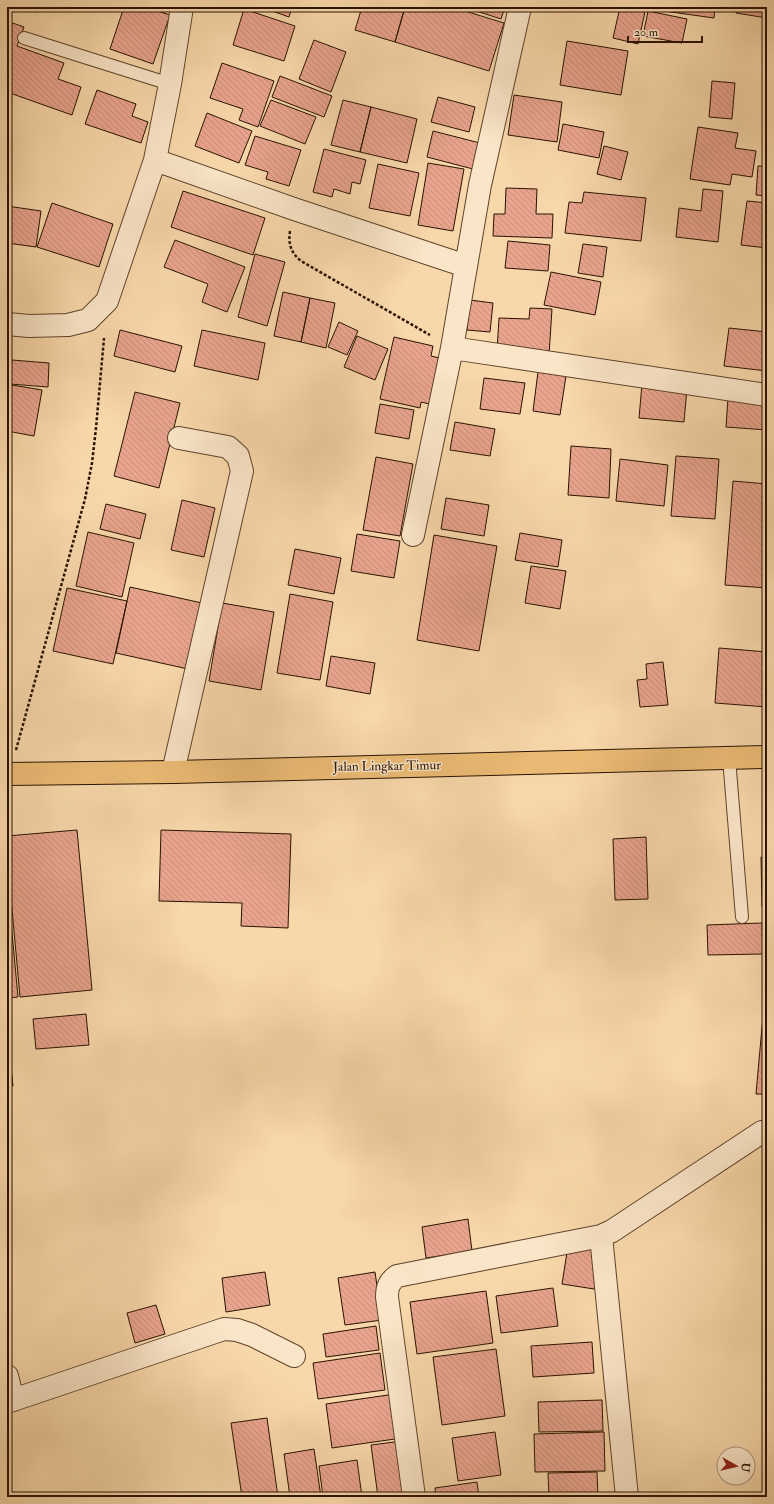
<svg xmlns="http://www.w3.org/2000/svg" width="774" height="1504" font-family="'IM FELL Double Pica',serif">
<style>
.building{fill:url(#building-back-hatch);stroke:#291300}
.lines{fill:none;stroke-linecap:round;stroke-linejoin:round}
.service-casing{stroke:#5d442a;stroke-width:14}
.minor-casing{stroke:#5d442a;stroke-width:24}
.trunk-casing{stroke:#291300;stroke-width:24}
.path{stroke:#291300;stroke-width:2.5;stroke-dasharray:3 2;stroke-linecap:butt}
.service{stroke:#fae5c8;stroke-width:12}
.minor{stroke:#fae5c8;stroke-width:22}
.trunk{stroke:#ecbc75;stroke-width:22}
.labels{text-anchor:middle;dominant-baseline:central;stroke-width:3;stroke-linejoin:round;paint-order:stroke}
.street-label{font-size:13px;fill:#291300;stroke:#fae5c8}
</style>
<defs>
<pattern id="building-back-hatch" width="6" height="6" patternUnits="userSpaceOnUse"><rect width="6" height="6" fill="#e9a48d"/><path d="M-1 5l2 2M0 0l6 6M5-1l2 2" fill="none" stroke="#c88c78"/></pattern>
</defs>
<rect width="100%" height="100%" fill="#f8d7aa"/>
<filter id="stains"><feTurbulence type="fractalNoise" baseFrequency=".005" numOctaves="4"/><feColorMatrix values="0 0 0 0 .2 0 0 0 0 .09 0 0 0 0 .02 0 0 0 .5 -.17"/></filter>
<radialGradient id="worn" r=".72"><stop offset=".6" stop-color="#630" stop-opacity="0"/><stop offset="1" stop-color="#630" stop-opacity=".3"/></radialGradient>
<path class="building" d="M18,7H38L36,12Z
M124,7H145L170,15L153,64L110,49Z
M261,7H292L289,17Z
M362,7H405L395,42L355,30Z
M405,7H452L504,23L489,71L395,42Z
M467,7H505L501,19L467,8Z
M620,7H646L638,44L613,38Z
M657,7H715L714,18L657,10Z
M737,7H767V18L736,13Z
M244,9L295,26L284,61L233,45Z
M648,11L687,19L682,43L643,36Z
M7,21L24,27L17,46L64,63L58,79L81,87L72,115L7,92Z
M314,40L346,52L331,92L299,79Z
M567,41L628,51L621,95L560,85Z
M222,63L274,81L258,127L239,120L243,109L210,98Z
M280,76L332,96L324,117L272,97Z
M712,81L735,83L732,119L709,117Z
M97,90L136,104L132,116L148,122L141,143L85,124Z
M514,95L562,102L557,142L508,135Z
M438,97L475,107L469,132L431,122Z
M271,100L316,117L305,144L260,126Z
M343,100L371,107L360,152L331,145Z
M371,107L417,119L407,163L360,152Z
M207,113L252,131L239,163L195,146Z
M563,124L604,132L599,158L558,150Z
M698,127L738,133L735,148L756,151L752,177L732,174L730,185L690,179Z
M433,131L480,143L473,169L427,157Z
M255,136L301,150L289,186L266,179L268,172L245,165Z
M604,146L628,152L621,180L597,174Z
M324,149L366,160L360,184L352,182L350,194L334,189L332,197L313,192Z
M428,163L464,169L453,231L418,225Z
M378,164L419,173L410,216L369,208Z
M758,166H767V196L756,195Z
M506,188L537,189L536,214H553L552,238L493,236L494,214H505Z
M703,189L723,191L718,242L676,237L679,208L701,211Z
M183,191L265,218L253,255L171,227Z
M584,192L646,198L641,241L565,233L569,202L582,203Z
M747,201L767,203V248L741,245Z
M52,203L113,224L99,267L37,247Z
M7,206L41,211L36,247L7,243Z
M175,240L245,267L227,312L202,302L208,284L164,267Z
M508,241L550,245L548,271L505,268Z
M583,244L607,247L603,277L578,273Z
M255,254L285,262L267,326L238,317Z
M551,272L601,282L595,315L544,305Z
M283,292L310,298L301,342L274,336Z
M310,298L335,303L326,348L301,342Z
M470,300L493,303L490,332L467,330Z
M530,308L552,309L549,355L497,351L499,318L529,319Z
M339,322L358,331L347,355L328,347Z
M729,328L767,332V371L724,366Z
M120,330L182,346L175,372L114,356Z
M202,330L265,343L258,380L194,366Z
M357,336L388,349L375,380L344,367Z
M394,337L433,346L431,356L444,359L434,405L421,402L420,408L380,399Z
M12,360L49,363L48,387L10,384Z
M538,372L566,376L560,415L533,411Z
M484,378L525,383L520,414L480,409Z
M642,384L687,388L684,422L639,418Z
M12,385L42,390L34,436L7,431V414Z
M135,392L180,403L159,488L114,476Z
M728,398L767,401V430L726,427Z
M380,404L414,410L409,439L375,433Z
M455,422L495,429L490,456L450,450Z
M571,446L611,449L609,498L568,495Z
M676,456L719,459L715,519L671,516Z
M376,457L413,464L400,536L363,530Z
M620,459L668,465L664,506L616,501Z
M733,481L767,484V588L725,585Z
M446,498L489,505L484,536L441,529Z
M182,500L215,508L204,557L171,550Z
M106,504L146,514L140,539L100,529Z
M88,532L134,543L122,597L76,586Z
M520,533L562,540L558,567L515,560Z
M357,534L400,541L394,578L351,571Z
M434,535L497,546L479,651L417,640Z
M295,549L341,558L334,594L288,585Z
M531,566L566,571L560,609L525,603Z
M130,587L202,603L188,669L116,653Z
M67,588L127,601L113,664L53,651Z
M290,594L333,602L320,680L277,673Z
M222,603L274,612L261,690L209,681Z
M719,648L767,652V707L715,703Z
M331,656L375,663L370,694L326,686Z
M663,662L668,705L640,707L637,680L647,679L646,664Z
M77,830L92,990L20,997L7,854V836Z
M161,830L291,834L288,928L241,926L242,903L159,901Z
M646,837L648,899L615,900L613,839Z
M761,857H767V907H762Z
M11,922L18,997L7,998V923Z
M762,923L763,954L708,955L707,925Z
M764,1005H767V1094H756Z
M86,1014L89,1045L36,1049L33,1019Z
M7,1058H10L13,1086H7Z
M468,1219L472,1251L426,1258L422,1227Z
M568,1246L601,1251L594,1289L562,1284Z
M265,1272L270,1305L226,1312L222,1278Z
M375,1272L382,1320L345,1325L338,1278Z
M553,1288L558,1326L501,1333L496,1296Z
M486,1291L493,1343L417,1354L410,1302Z
M156,1305L165,1334L135,1343L127,1313Z
M376,1326L379,1350L326,1357L323,1334Z
M592,1342L594,1373L533,1377L531,1346Z
M496,1349L505,1416L442,1425L433,1357Z
M380,1353L385,1390L318,1399L313,1363Z
M395,1394L402,1438L332,1448L326,1404Z
M602,1400L603,1431L539,1432L538,1402Z
M267,1418L278,1497H242L231,1423Z
M495,1432L501,1475L458,1481L452,1438Z
M604,1432L605,1471L535,1472L534,1434Z
M402,1441L410,1497H378L371,1445Z
M314,1449L321,1497H290L284,1454Z
M357,1460L362,1497H323L319,1466Z
M597,1472L598,1497H549L548,1473Z
M477,1482L479,1497H436L435,1488Z"/>
<g class="lines">
<defs>
<path id="service" d="M24,38L170,84
M729,758L742,917"/>
<path id="minor" d="M155,160L294,209L466,266
M7,324L29,326L68,325L88,320L107,301L155,160L170,84L182,7
M452,348L767,395
M413,535L452,348L480,185L520,7
M173,772L242,471L238,456L228,447L179,438
M7,1376L13,1400
M7,1402L224,1329L237,1330L252,1335L294,1356
M414,1497L387,1297C387,1287 389,1282 397,1276L601,1236
M627,1497L601,1236L612,1231L762,1132L767,1131"/>
<path id="trunk" d="M7,774L173,772L767,757"/>
</defs>
<use href="#service" class="service-casing"/>
<use href="#minor" class="minor-casing"/>
<use href="#trunk" class="trunk-casing"/>
<path class="path" d="M290,231C288,244 291,253 301,261L430,335
M16,750L85,499L92,463L96,428L104,338"/>
<use href="#service" class="service"/>
<use href="#minor" class="minor"/>
<use href="#trunk" class="trunk"/>
</g>
<g class="labels">
<g class="street-label">
<text transform="translate(387 766) rotate(-1)">Jalan Lingkar Timur</text>
</g>
</g>
<rect width="774" height="1504" fill="none" stroke="#f8d7aa" stroke-width="24"/>
<rect x="8" y="8" width="758" height="1488" fill="none" stroke="#291300" stroke-width="2"/>
<rect x="12" y="12" width="750" height="1480" fill="none" stroke="#291300"/>
<g transform="translate(736 1466) rotate(98)"><circle r="19" fill="#fae5c8" stroke="#a69178"/>
<path d="M0-3L7 15L0 10L-7 15Z" fill="#8f2418"/>
<text y="-6" font-size="11" font-weight="bold" text-anchor="middle" fill="#291300">U</text>
</g>
<path d="M628 36v6h74v-6" fill="none" stroke="#291300" stroke-width="2"/>
<text x="634" y="36" font-size="12" fill="#291300" stroke="#fae5c8" stroke-width="3" paint-order="stroke">20 m</text>
<rect width="100%" height="100%" filter="url(#stains)"/>
<rect width="100%" height="100%" fill="url(#worn)"/>
</svg>
